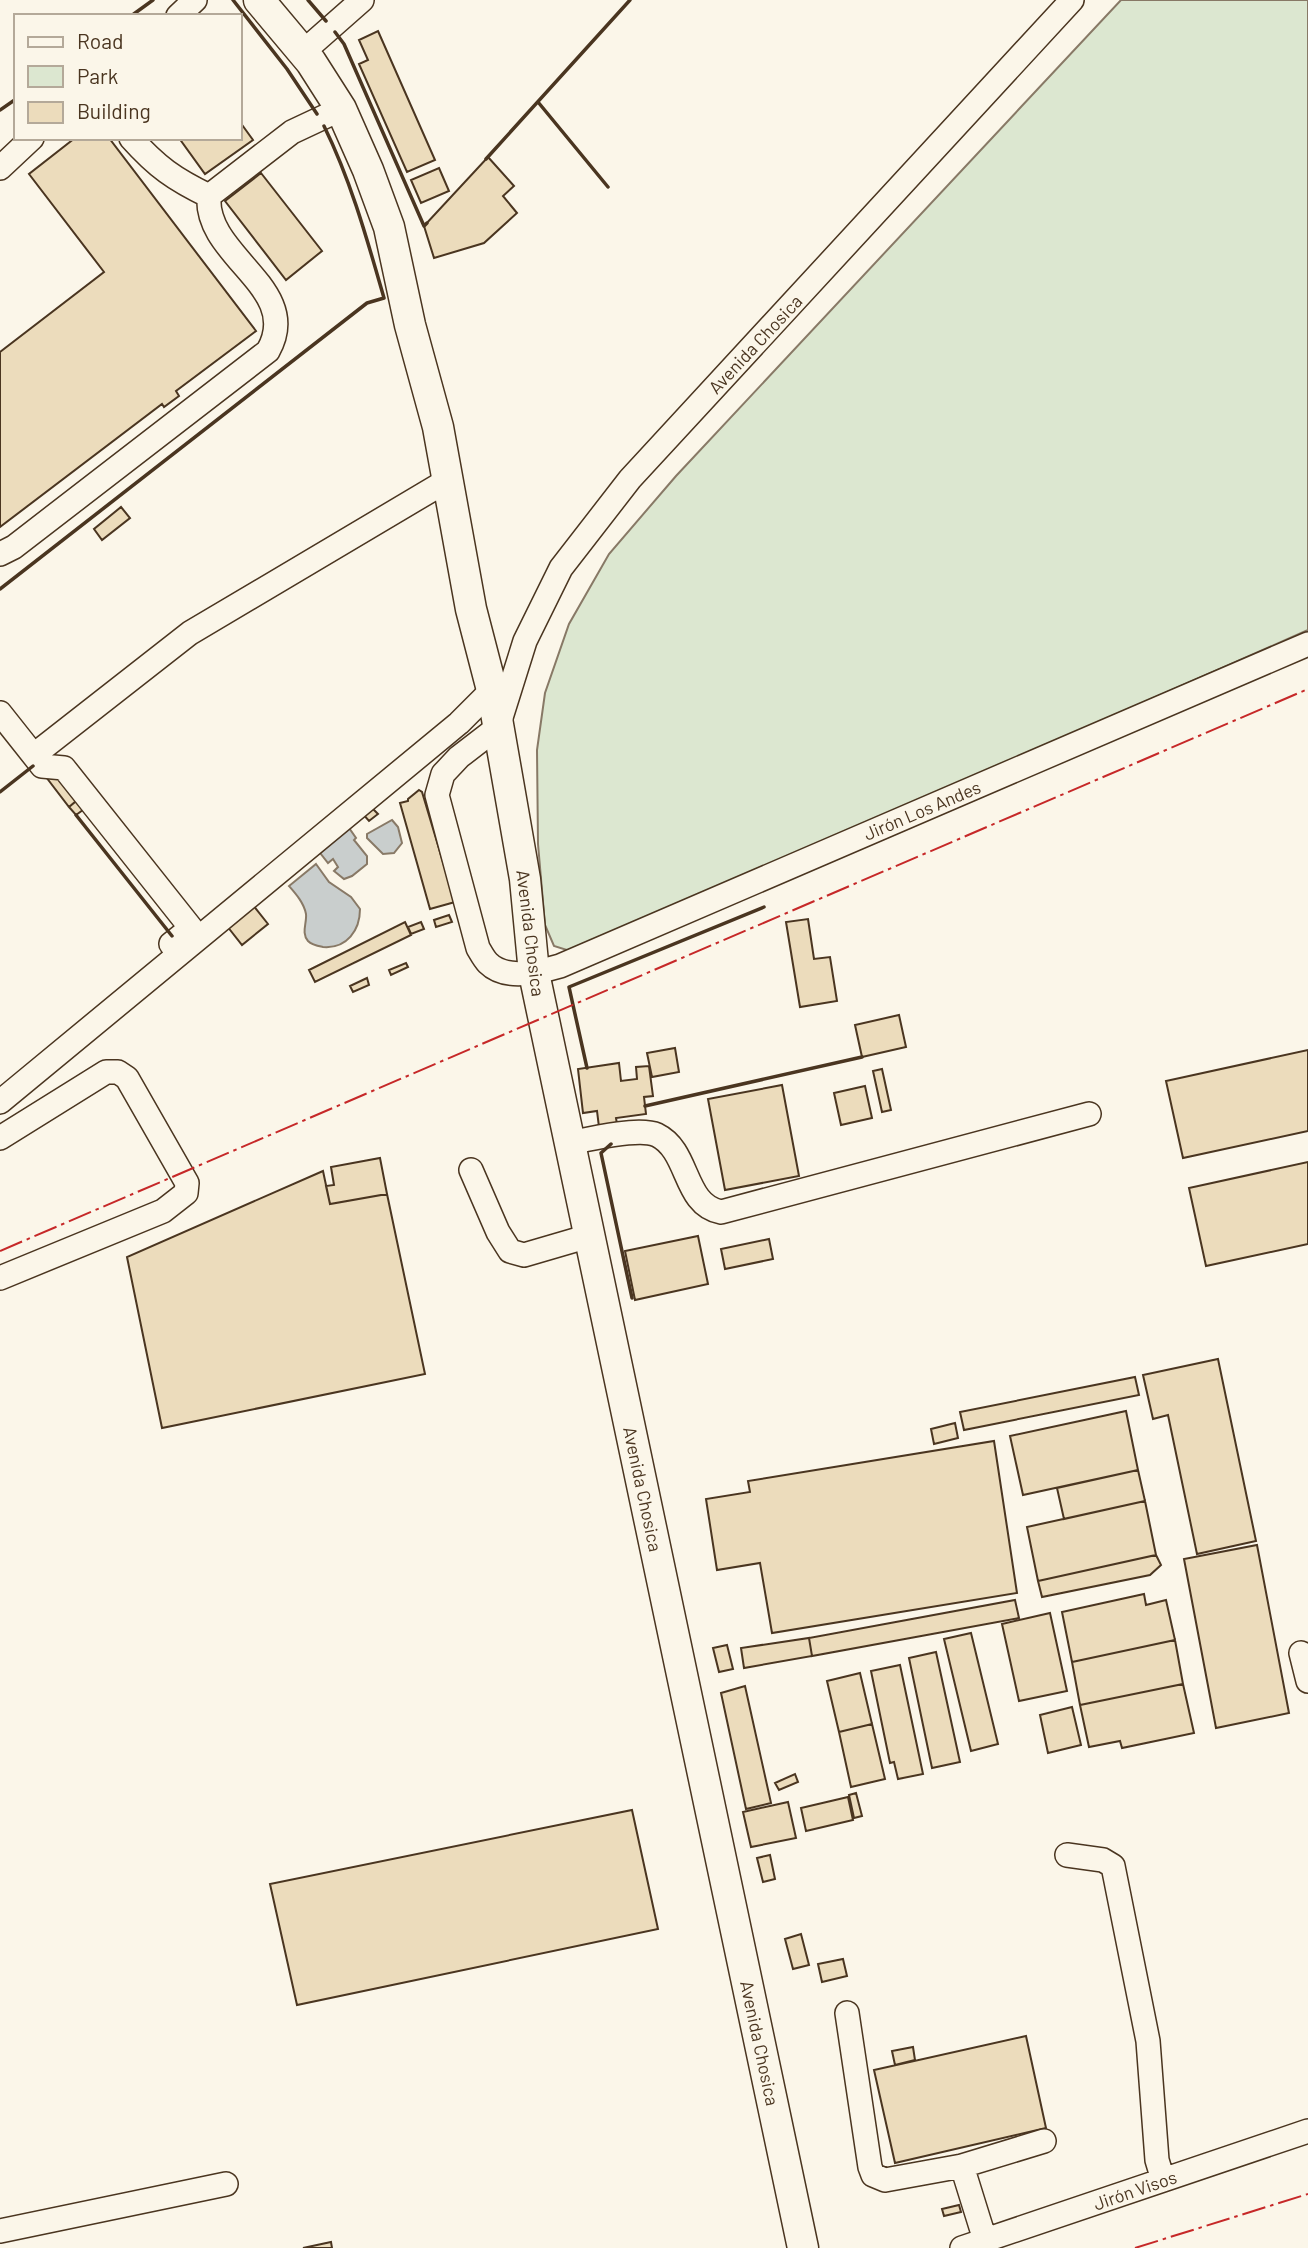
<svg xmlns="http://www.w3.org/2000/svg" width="1308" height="2248" font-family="Barlow,sans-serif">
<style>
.green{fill:#dce7d0;stroke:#887966;stroke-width:2}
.water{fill:#c9cecd;stroke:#887966;stroke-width:2}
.building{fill:#ecdcbc;stroke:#4a3520;stroke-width:2}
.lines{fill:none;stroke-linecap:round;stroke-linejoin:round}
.minor-casing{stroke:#4a3520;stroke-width:26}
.major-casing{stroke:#4a3520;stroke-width:33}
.minor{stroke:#fbf6e9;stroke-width:23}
.major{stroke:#fbf6e9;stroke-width:30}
.wall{stroke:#4a3520;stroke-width:3.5}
.power{stroke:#c62828;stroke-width:2;stroke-dasharray:24 5 3.5 5;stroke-linecap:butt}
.labels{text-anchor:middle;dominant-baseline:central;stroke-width:5;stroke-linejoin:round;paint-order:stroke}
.street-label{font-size:18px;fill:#4a3520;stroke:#fbf6e9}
</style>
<rect width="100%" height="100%" fill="#fbf6e9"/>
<path class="green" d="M1121,0H1308V630L584,949L570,951L554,946L545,925L538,844L537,750L545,693L569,624L609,554L676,476Z"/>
<path class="water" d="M392,820L398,827L402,843L394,853L383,854L367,838V834Z
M347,825L356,838L354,840L367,856V864L352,876L344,879L334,871L338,867L333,859L328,863L317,849Z
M316,864L329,882L351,897L360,909C360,930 347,949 323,947C318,946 312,945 308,941C301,933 307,923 306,914C304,903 296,894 289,886Z"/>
<path class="building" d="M378,31L435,160L407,172L359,64L368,60L359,40Z
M240,122L253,140L205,174L179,138H240Z
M75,138H109L256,331L176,391L179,396L164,407L162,404L0,527V352L104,272L29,174Z
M488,157L514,186L503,196L517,213L484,243L434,258L424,226Z
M439,168L449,191L421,203L411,180Z
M261,173L322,251L286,280L225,201Z
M121,507L130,518L102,540L94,529Z
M53,771L76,801L69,807L46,777Z
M419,790L422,792L455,902L430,909L400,803L408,801V799Z
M80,798L87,807L76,815L69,807Z
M370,806L378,814L369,821L362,813Z
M253,905L268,924L242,945L227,926Z
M449,915L452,922L436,927L434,920Z
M808,919L814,959L830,957L837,1001L800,1007L786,922Z
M405,922L411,935L315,982L309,970Z
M421,922L424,929L411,934L408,927Z
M406,963L408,967L391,975L389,970Z
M367,978L369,985L353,992L350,986Z
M899,1015L906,1047L862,1057L855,1025Z
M675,1048L679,1072L652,1077L647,1053Z
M1308,1050V1131L1183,1158L1166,1081Z
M619,1063L621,1081L637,1079L636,1067L649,1066L653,1096L644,1097L646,1114L616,1118L617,1124L599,1127L597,1111L583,1113L578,1069Z
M882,1069L891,1110L882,1112L873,1071Z
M782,1085L799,1176L725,1190L708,1099Z
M865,1086L872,1118L841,1125L834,1093Z
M380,1158L387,1194L330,1204L326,1186L334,1185L331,1167Z
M1308,1162V1244L1206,1266L1189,1188Z
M323,1171L330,1204L387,1194L425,1374L162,1428L127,1257Z
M698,1236L708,1284L635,1300L625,1251Z
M769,1239L773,1259L725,1269L721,1249Z
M1218,1359L1256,1541L1197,1554L1168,1415L1153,1419L1143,1375Z
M1135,1377L1139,1395L964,1430L960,1412Z
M1126,1411L1138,1470L1023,1495L1010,1436Z
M955,1423L958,1438L934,1444L931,1429Z
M994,1441L1017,1593L772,1633L760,1563L717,1570L706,1499L750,1492L748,1481Z
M1138,1470L1145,1501L1064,1519L1057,1488Z
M1145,1501L1156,1555L1038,1581L1027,1527Z
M1257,1545L1289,1713L1216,1728L1184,1559Z
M1156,1555L1161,1565L1150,1575L1042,1597L1038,1581Z
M1144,1594L1146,1605L1166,1600L1175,1640L1072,1662L1062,1612Z
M1015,1600L1019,1618L812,1656L809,1638Z
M1050,1613L1067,1691L1019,1701L1002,1624Z
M971,1633L998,1744L971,1751L944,1639Z
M809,1638L812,1656L744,1668L741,1648Z
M1175,1640L1183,1684L1080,1705L1072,1662Z
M727,1645L733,1669L719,1672L713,1648Z
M936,1652L960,1762L932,1768L909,1658Z
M900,1665L923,1774L898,1779L894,1762L890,1763L871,1671Z
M860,1673L872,1724L839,1732L827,1681Z
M1183,1684L1194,1733L1122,1748L1120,1741L1089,1747L1080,1705Z
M745,1686L771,1803L746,1809L721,1693Z
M1072,1707L1081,1745L1048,1753L1040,1715Z
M872,1724L885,1779L851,1787L839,1732Z
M795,1774L798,1782L779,1790L775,1783Z
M856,1793L862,1816L854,1818L849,1795Z
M848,1797L853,1820L806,1831L801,1808Z
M788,1802L796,1838L751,1847L743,1812Z
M632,1810L658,1929L297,2005L270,1884Z
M770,1855L775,1879L763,1882L757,1858Z
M801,1934L809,1965L793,1969L785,1939Z
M843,1959L847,1976L822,1982L818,1964Z
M1026,2036L1046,2128L895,2163L874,2070Z
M913,2047L915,2060L895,2065L892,2051Z
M959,2205L961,2212L944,2216L942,2209Z
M331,2242L332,2248H303Z"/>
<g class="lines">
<defs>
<path id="minor" d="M1072,0L630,479L561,568L525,641L498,727L459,757L443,774L437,795L478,948C481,953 484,959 488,963C506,981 539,972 560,966L1308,644
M178,16L195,0
M303,52L362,0
M0,168L32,138
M209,196L292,132L341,109
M0,554L14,547L268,351C304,288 204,257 209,196C174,179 157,167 131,138
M0,713L42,766L64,768L191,928L171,944
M34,755L190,633L448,480
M0,1102L459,723L492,690
M0,1138L106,1072H118L127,1078L187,1183L186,1193L163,1211L0,1278
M570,1143C589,1139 639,1127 657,1135C690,1151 683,1205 721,1212L1089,1114
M471,1170L498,1232L510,1251L524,1255L589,1236
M1301,1653L1308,1681
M1067,1855L1103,1860L1113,1866L1148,2041L1157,2160L1163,2180
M847,2013L870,2167L873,2175L885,2180L962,2166L985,2240
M962,2166L1044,2141
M0,2231L226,2184
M962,2248L1308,2131"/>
<path id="major" d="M259,0L311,62L341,109L368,170L389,227L410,325L438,427L471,609L492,690L525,879L534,973L803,2248"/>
</defs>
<use href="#minor" class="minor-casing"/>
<use href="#major" class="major-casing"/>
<use href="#minor" class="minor"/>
<use href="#major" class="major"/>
<path class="wall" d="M233,0L287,69L317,114
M308,0L326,21
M131,16L153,0
M335,32L344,44L424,226L427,223
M538,102L608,187
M0,110L16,99
M486,159L630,0
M0,589L367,303L384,298C367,239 351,181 324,126
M0,792L33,766
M76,815L172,936
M587,1068L569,987L764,907
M645,1106L862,1057
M611,1144L601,1153L632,1298"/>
<path class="power" d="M0,1251L1308,689
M1135,2248L1308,2194"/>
</g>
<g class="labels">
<g class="street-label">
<text transform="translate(755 344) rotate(-47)">Avenida Chosica</text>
<text transform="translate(922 810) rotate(-23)">Jirón Los Andes</text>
<text transform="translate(531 933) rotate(83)">Avenida Chosica</text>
<text transform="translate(643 1489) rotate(78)">Avenida Chosica</text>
<text transform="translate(760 2043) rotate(78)">Avenida Chosica</text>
<text transform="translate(1135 2190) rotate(-19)">Jirón Visos</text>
</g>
</g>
<rect x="14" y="14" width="228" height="126" fill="#fbf6e9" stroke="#b4a999" stroke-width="2"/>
<rect x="28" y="37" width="35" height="10" fill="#fbf6e9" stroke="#b4a999" stroke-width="2"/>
<text x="77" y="49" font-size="21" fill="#4a3520">Road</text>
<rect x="28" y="66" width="35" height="21" fill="#dce7d0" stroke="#b4a999" stroke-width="2"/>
<text x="77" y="84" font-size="21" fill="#4a3520">Park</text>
<rect x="28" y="102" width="35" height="21" fill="#ecdcbc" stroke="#b4a999" stroke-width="2"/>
<text x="77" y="119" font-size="21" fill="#4a3520">Building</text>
</svg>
